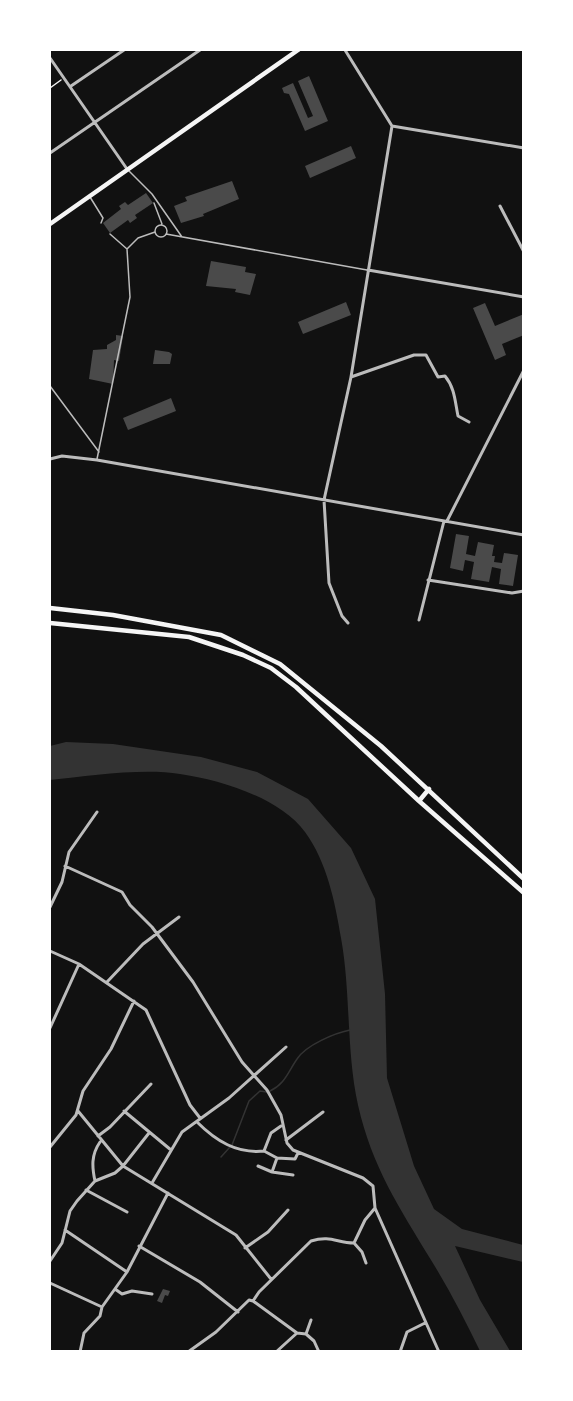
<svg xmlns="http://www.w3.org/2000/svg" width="573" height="1401" font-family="'Nunito Sans',sans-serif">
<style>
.water{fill:#333}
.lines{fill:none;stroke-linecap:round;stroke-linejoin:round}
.stream{stroke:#333;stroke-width:1.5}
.building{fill:#4a4a4a}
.path{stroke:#f5f5f5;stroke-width:1.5}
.service{stroke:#bcbcbc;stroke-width:1.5}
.minor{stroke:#bcbcbc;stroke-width:3}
.secondary{stroke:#f5f5f5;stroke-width:4.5}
.primary{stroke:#f5f5f5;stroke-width:4.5}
</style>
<rect width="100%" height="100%" fill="#111"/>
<path class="water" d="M66,742L113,744L201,757L257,772L308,799L351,848L375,899L385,994L387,1078L414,1166L434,1209L462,1229L523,1245V1262L455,1246L480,1300L510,1351H480C465,1320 449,1289 431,1260C399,1207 372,1167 358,1105C346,1051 351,993 341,938C335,902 327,862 305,832C280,798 221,780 180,774C142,768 89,776 50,780V746Z"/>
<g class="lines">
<path class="stream" d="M270,1091C285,1084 288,1072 297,1059C306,1045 335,1033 350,1030
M232,1145L249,1101L260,1091L267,1092
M221,1157L230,1147"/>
</g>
<path class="building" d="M309,76L328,121L305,131L289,94L284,93L282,88L293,83L308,118L313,116L298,81Z
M351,146L356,158L310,178L305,166Z
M232,181L239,199L203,214L204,216L181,223L174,206L187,201L185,197Z
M146,193L153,203L135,215L137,218L130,223L128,220L110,233L103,223L121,209L119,206L125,202L128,205Z
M211,261L246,267L245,272L256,274L250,295L235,292L236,289L206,286Z
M346,302L351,315L303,334L298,322Z
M485,303L495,326L524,314V335L502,344L506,355L495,360L473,308Z
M116,335L123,336L119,361L114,360L113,384L89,379L93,350L107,349V345L116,340Z
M155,350L169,352L172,354L170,364H153Z
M171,398L176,411L128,430L123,418Z
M456,534L469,536L466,554L475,556L478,542L494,545L492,556H495L494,562L502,563L504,553L518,555L513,586L499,584L501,569L492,567L489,582L471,579L474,562L465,560L463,571L450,568Z
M163,1289L170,1291L168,1296L165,1295L162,1303L157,1301Z"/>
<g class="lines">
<path class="path" d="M50,88L61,80"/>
<path class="service" d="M129,171L152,194L182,237
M90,197L103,218L101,223
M154,203L162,224
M155 231a6 6 0 1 1 12 0a6 6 0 1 1-12 0Z
M110,234L127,249
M166,234L367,270
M50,386L99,452
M97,459L130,297L127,249L138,238L155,232"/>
<path class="minor" d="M345,50L392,126L351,377L324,500L329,583L342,616L348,623
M50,58L127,169
M71,86L124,50
M392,126L524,148
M50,153L200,50
M500,206L524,252
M368,270L524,297
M351,377L414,355H426L438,377L445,376C455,388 455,402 458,416L469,422
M50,459L62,456L97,460L524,535
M447,521L524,370
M524,574V585
M428,580L512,593L524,591
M419,620L444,521
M65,866L122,892L130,905L152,927L193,982L242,1062L267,1090L281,1115L287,1143L293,1150L363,1178L373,1186L375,1208L439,1352
M50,907L62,882L69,852L97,812
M50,951L79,964L146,1010L190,1105L200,1118
M107,982L143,944L179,917
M50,1028L79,964
M78,1111L123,1166L236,1235L271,1279
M124,1111L171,1150
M197,1122C216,1141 237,1154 264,1151L271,1133L281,1126
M98,1136L110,1127L151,1084
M286,1140L323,1112
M50,1147L76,1115L83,1091L111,1049L134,1001
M264,1151L277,1158L295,1159L298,1153
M258,1166L272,1172L277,1158
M272,1172L293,1175
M95,1181C92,1167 91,1155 100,1142
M152,1183L182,1132L229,1098L286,1047
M86,1190L127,1212
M65,1230L127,1272
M354,1243L365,1220L375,1208
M354,1243L362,1252L366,1263
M139,1246L200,1282L238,1312
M245,1248L268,1232L288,1210
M50,1261L62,1243L70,1211L77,1201L95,1181L115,1173L123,1166L149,1133
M50,1283L102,1307
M115,1289L122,1294L132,1291L152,1294
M253,1301L297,1333L306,1334L314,1341L319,1352
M306,1334L311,1320
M80,1352L84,1333L100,1316L102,1307L127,1272L168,1193
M188,1352L216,1332L249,1300L253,1301L259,1292L311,1241C331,1235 337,1243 354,1243
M276,1352L297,1333
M400,1352L407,1332L425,1323"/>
<path class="secondary" d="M50,224L298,50"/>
<path class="primary" d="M50,608L113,615L221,635L280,664L381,746L524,879
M50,623L189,637L243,655L271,668L296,687L419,801L524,893
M419,801L429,789"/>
</g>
<rect width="573" height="1401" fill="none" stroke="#ffffff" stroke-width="102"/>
</svg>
